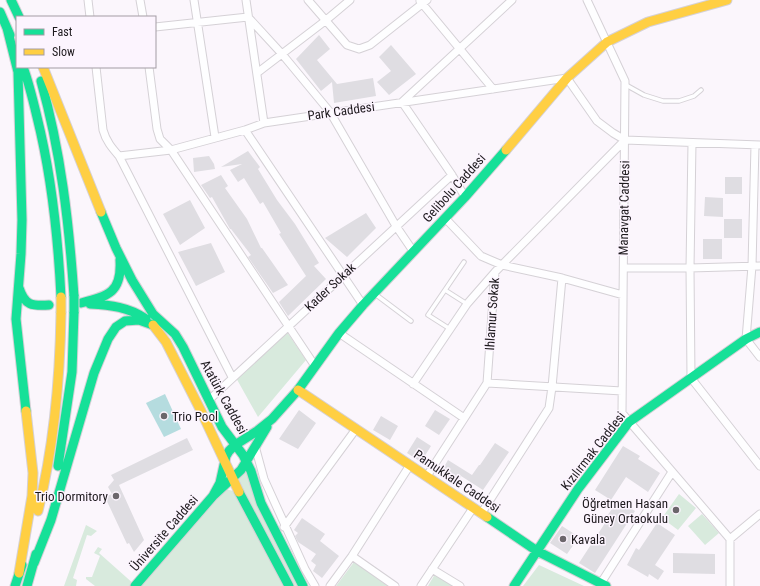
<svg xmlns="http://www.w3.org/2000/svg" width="760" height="586" font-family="'Roboto Condensed',sans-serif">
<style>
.green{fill:#d8eadd}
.water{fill:#b5dcdf}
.building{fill:#dfdde2}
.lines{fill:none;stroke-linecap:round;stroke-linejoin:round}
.lane-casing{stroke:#d5d1d6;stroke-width:5.5}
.street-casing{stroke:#d5d1d6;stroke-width:9}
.fast-casing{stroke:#d5d1d6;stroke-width:11}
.slow-casing{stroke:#d5d1d6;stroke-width:11}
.lane{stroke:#fefeff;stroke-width:3.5}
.street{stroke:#fefeff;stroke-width:7}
.fast{stroke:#16e098;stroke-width:9}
.slow{stroke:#ffcf43;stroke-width:9}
.fast-bridge-casing{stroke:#d5d2d6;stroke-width:11;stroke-linecap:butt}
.slow-bridge-casing{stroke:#d5d2d6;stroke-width:11;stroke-linecap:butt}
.fast-bridge{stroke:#16e098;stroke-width:9}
.slow-bridge{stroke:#ffcf43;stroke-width:9}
.poi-dot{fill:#6b666b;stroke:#fcf4fe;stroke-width:1.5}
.labels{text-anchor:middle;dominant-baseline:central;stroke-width:3;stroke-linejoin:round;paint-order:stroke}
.street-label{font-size:13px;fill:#1d191d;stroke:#fcf4fe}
.poi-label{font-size:13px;fill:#1d191d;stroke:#fcf4fe;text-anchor:start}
</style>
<rect width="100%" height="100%" fill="#fbf6fc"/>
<path class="green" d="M287,332L306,360L258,417L235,376Z
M243,466L302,586H95L86,579V577H92L100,556L94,553L98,547L102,549L99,553L135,585L224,489L234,491V481Z
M679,494L696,508L678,530L662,518Z
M702,514L719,533L705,545L688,526Z
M86,525L97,531L91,536L87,535L73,578L77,580L76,586H64Z
M354,562L388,586H336Z
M539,565L584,586H523Z
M435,574L455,586H428Z"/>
<path class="water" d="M165,394L181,429L164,437L146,403Z"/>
<path class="building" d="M319,35L330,49L317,60L337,84L373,78L376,96L334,103L332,82L321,91L296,59Z
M391,45L416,74L389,95L377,82L391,71L379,57Z
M248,151L260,167L258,169L277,200L295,224L319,263L314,266L326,279L288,316L279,302L306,276L279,234L281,233L263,202L260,204L244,178L238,182L230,170L242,164L221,167Z
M209,156L214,164L215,169L194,172L193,158Z
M221,175L228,186L225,188L247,219L261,248H262L288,285L273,293L248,257L251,255L231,229H230L212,197L210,198L201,185Z
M725,177H742V194H725Z
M705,197L723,198V217L704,216Z
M190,200L205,228L180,245L163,214Z
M366,213L376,228L347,257L325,238Z
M724,219H742V238H724Z
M703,239H722V259H703Z
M211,243L225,272L196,286L178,252Z
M299,410L316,423L298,449L279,439Z
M435,410L450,419L439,435L425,426Z
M381,416L398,426L390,440L373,430Z
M417,437L431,446L421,462L407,453Z
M187,438L193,450L119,485L144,540L134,552L129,543L127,544L105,497L112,494L108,487L114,480L111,475Z
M495,443L509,452L483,490L461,476L457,484L440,474L448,460L472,475L479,465H480Z
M623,446L640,456L638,459L660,473L648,492L626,477L611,500L595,490Z
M618,500L635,511L595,573L579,563L607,520L605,519Z
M302,518L325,534L320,541L339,556L322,578L313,571L316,565L311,561L316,554L298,542L295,536L298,533L294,530Z
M657,523L675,535L655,565L664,571L658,580L649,574L648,577L627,565L636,548L639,550Z
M562,526L579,537L567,554L550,543Z
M673,553L715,554V574L673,573Z"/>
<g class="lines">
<defs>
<path id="lane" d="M626,85L644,95L663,101H679L694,96L701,90
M445,290L467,304
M375,294L411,321
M450,329L428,315L464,262"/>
<path id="street" d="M88,0L90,17
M140,0L143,17
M194,0L215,137
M246,0L264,123
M308,0L347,45L359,49L370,45L427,0
M587,0L625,81L622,413L730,539
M420,1L493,89
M155,27L248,17L282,54L330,112L396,226L413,251
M96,67L103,130C106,141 112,148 119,156L232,377
M149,67L157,129L160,139L171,150L315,366
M257,73L325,21L350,0
M245,130L363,305
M692,143L690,268L691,378L760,466
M755,145L752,266L746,339L760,357
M119,156L171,150L245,130L264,123L567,78L597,121L613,133L625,140L760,145
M465,197L452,175L402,102L512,0
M445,218L481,256L502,265L562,278L623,295
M624,268H690L760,266
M339,333L464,418
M487,383L622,391
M413,384L467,304L495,272
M209,400L452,175
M255,446L264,479L305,569L315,586
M427,476L487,383L495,272L625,140
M481,514L549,408L552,387L562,278
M284,527L356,429
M352,556L395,586
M432,569L460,586
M601,583L672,472
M330,586L352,556L410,465
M421,586L473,508
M730,586V539L760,514"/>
<path id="fast" d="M11,0L19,17
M0,12L10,35
M7,28L18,72L22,220L21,254L16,319L26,411
M23,67C29,83 33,100 37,117C52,177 58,236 61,297
M41,81C61,152 69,223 74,296
M101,212L116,248L132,280L153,314
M19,288C25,306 32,306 49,305
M81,303C109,296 122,292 120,260
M90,304C110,305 129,307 146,319
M153,314L175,334L183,347L222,427L243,455L251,471L261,503L303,586
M58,466L72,372L74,312
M239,492L289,586
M213,496L220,483L226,456L229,451L235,445L257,431L272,419L298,390L339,333L363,305L465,197L506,150
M487,517L537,551L606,586
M34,563L51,520L94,373L108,339L116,327L125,321L139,320L153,325
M15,586L22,565
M27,586L36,554
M135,586L213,496L241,470L267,427
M514,586L578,489L629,422L746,339L760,332"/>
<path id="slow" d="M43,67L101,212
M506,150L567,78L607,42L648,22L727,0
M153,325L166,342L201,411L239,492
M298,390L487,517
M38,511C54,446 60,380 61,313
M19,573L32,496L33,473L26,411"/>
</defs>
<use href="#lane" class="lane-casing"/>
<use href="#street" class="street-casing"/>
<use href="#fast" class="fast-casing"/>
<use href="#slow" class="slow-casing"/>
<use href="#lane" class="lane"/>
<use href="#street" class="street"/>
<use href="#fast" class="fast"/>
<use href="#slow" class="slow"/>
<defs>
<path id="fast-bridge" d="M74,296V312"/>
<path id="slow-bridge" d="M61,297V313"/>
</defs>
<use href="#fast-bridge" class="fast-bridge-casing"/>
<use href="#slow-bridge" class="slow-bridge-casing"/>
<use href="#fast-bridge" class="fast-bridge"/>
<use href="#slow-bridge" class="slow-bridge"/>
</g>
<g class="poi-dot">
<circle cx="164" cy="416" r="4"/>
<circle cx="116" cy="496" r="4"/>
<circle cx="676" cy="510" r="4"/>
<circle cx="563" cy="539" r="4"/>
</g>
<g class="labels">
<g class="street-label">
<text transform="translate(341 111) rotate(-8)">Park Caddesi</text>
<text transform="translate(454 188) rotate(-48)">Gelibolu Caddesi</text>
<text transform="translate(624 208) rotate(-89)">Manavgat Caddesi</text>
<text transform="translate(330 287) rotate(-43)">Kader Sokak</text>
<text transform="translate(492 314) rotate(-86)">Ihlamur Sokak</text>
<text transform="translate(224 397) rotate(61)">Atatürk Caddesi</text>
<text transform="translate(593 451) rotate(-52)">Kızılırmak Caddesi</text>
<text transform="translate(457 481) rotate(34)">Pamukkale Caddesi</text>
<text transform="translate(164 533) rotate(-49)">Üniversite Caddesi</text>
</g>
<g class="poi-label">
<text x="172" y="416">Trio Pool</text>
<text x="108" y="496" text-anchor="end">Trio Dormitory</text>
<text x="668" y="503" text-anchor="end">Öğretmen Hasan<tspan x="668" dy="15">Güney Ortaokulu</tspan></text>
<text x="571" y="539">Kavala</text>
</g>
</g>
<rect x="16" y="16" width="140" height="52" fill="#fcf4fe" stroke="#a39ca4"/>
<rect x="24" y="29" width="20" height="6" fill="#16e098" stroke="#a39ca4"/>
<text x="52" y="36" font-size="12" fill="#1d191d">Fast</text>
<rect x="24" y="49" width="20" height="6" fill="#ffcf43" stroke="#a39ca4"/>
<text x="52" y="56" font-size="12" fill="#1d191d">Slow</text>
</svg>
